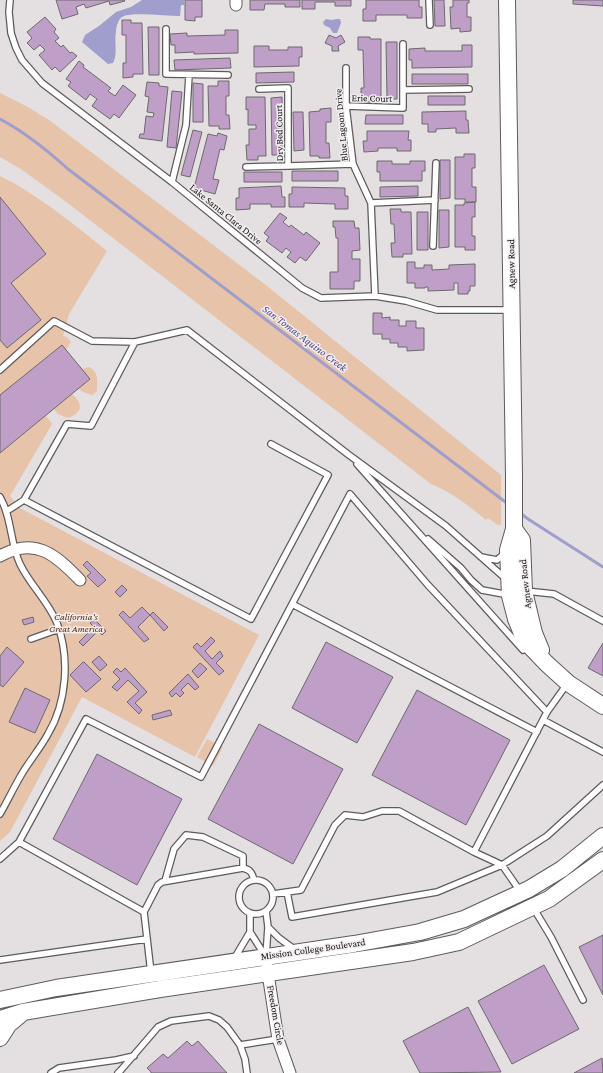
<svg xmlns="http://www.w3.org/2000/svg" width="603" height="1073" font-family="'Crimson Pro',serif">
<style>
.green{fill:#e6c3a9}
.water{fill:#9f9ecc}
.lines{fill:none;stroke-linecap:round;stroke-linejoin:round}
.stream{stroke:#9f9ecc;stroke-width:3}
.building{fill:#bf9fc8;stroke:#6c6a6d}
.lane-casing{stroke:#5f5b5d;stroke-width:8}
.street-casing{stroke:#5f5b5d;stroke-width:13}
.secondary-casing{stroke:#5f5b5d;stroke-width:18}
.lane{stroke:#fff;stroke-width:5.5}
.street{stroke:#fff;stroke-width:11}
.secondary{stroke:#fff;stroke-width:16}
.labels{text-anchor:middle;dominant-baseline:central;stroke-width:3;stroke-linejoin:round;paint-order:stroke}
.street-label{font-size:10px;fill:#131212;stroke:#f2edef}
.park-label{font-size:10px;font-style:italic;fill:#59300a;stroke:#f2edef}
.water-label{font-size:11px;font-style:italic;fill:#4d4783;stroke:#f2edef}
</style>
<rect width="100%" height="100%" fill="#e4dfe1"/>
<path class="green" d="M0,93L26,106L49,120L267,286L501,475V525H498L488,518L486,520C469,506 452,492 431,484L69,204L21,169L0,157Z
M0,176C39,195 73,224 107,251L69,314L63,336L67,337L71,342L66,350L82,369L89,367C99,372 97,380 97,391L92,395L83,392L79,389L72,394C84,404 82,413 68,418L58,414L54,409L46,416L52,424L10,496L20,508L259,635L195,757L82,697L10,832L0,841Z
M207,739L223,747L213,766L197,757Z"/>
<path class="water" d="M142,0H184V5H181L180,16C169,16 132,12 124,16C118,18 116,27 116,32C114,43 118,53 113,63L108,64L82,42L85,35L99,26L116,12L131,7Z
M326,19L331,20L337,19H340L341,23L337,33H333L330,28L324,25L323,22Z"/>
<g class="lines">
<path class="stream" d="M0,119C25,132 47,150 68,169L508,504
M519,512L528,519L603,567"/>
</g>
<path class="building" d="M56,0H124L125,1L110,5L109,1L86,8L84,4L76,7L78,14L62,19Z
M185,0H202V17H195V21L185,20Z
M250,0H300V7H285V4H265L264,10H250Z
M302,0H351V6H335V2H315V9H302Z
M366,0H419V7H422V18H407V15H376V21H363V9H366Z
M434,0H444L445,26H435Z
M453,0H469V3H467V17H471V31L460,32V28L451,29L450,7H453Z
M573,0H603V6L573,4Z
M45,17L56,29L54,32L59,38L55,41L61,47L63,45L70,53L72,52L77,56L60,72L55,67L52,70L39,55L45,50L40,45L34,50L27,43L32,38L27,32Z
M122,20H131V23H142L143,74H133V77L123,78V63H126V35H122Z
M148,27H159V75H149Z
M225,30H238V53L194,54V52L175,53V45H171L170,34L187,33V36L225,35Z
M329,35L336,38L341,35L345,42L338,46L339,51H332V46L325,43Z
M358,37H370V39H381V99H372V102H363L362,93H361V88H364L363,50H358Z
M386,42H397V99H387Z
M462,45H472V67L412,68V60H409V49L425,48V51H462Z
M254,46H269V50H288V47H302V57H299V66L254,67Z
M230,58L231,68L175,70L174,60Z
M79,61L84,65L83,67L111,88L108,91L115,96L123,85L136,95L119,118L114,114L110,119L92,106L97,99L90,94L86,100L68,86L71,82L66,79Z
M294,72V82L256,83V73Z
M412,74H468V84H412Z
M218,81H229V96H226V115H229L230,129H219V126H209L208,86H218Z
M147,82L159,83V86L168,87L162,141L139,138L140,134H144L146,116L153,117L154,113L147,112L149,97L145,96Z
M193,83L203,84V122H193Z
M172,91L182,92L176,148L167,147Z
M428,96H465V105H428Z
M246,97H265L266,156H258V160H247L246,145H249V129H256V125H248V109L246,110Z
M282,97V155H272L271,98Z
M331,108V122H326V143H329L330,158H319V156H310L309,112L320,111V109Z
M466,111V120H468L469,133H456V128L436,129V132H428V124H422V112Z
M293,112H303L304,150L294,151Z
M366,115H403V124H365Z
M193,130L202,132L190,177L181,175Z
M367,131H409L408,140H411V151H397V148H378V151L364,152L363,141H367Z
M218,133L227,136L224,150L220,149L213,179L219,180L215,194L194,188L208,134L217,136Z
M464,154H475V168H472V187H476V202H465V199H455V157H464Z
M440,160H450V198L440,199Z
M377,161H392V164H410V161H425V171H422V181H380V172H377Z
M292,171H338V181H292Z
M244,172H282V182H244Z
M281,186L282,197H285V207H271V204H250V209L236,210V198H239V188Z
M418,186V196L380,197V187Z
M292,187L345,188V196H348V209H335V204L304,203V207H289V194H292Z
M0,197L46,254L11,283L41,320L7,348L0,340Z
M475,202V217H472V236H475V250H465V247H455V205H464V203Z
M390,209H401V212H411L412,254H403V257H392L391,243H395L394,224H391Z
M439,210H449V247L439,248Z
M417,212H428V250H417Z
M280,213L287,218L283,222L289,227L291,225L304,235L306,232L320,243L306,261L300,257L295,263L287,257L291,252L286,248L282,253L266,241L269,237L264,233Z
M333,221H354L355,228H359L360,250L352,251V259H360V281H354V289H330V272H338V238H336L335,227H333Z
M407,262H415V268H424V265H432V270L449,269V265L475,264V286H470V291H468V294H458V283H454V290L428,291V287H425V288H415V283H407Z
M373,313H382V318L390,317V320H399V326H406V321H416V328H424V350L407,351V347H398V343H390V339H382V334H373Z
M62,345L90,379L0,453V395Z
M87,561L106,580L98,587L87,576L91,573L83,565Z
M122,585L127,590L120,597L115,592Z
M142,607L150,615L138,627L149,639L144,642L119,615L123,611L130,618Z
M153,612L168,627L164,631L150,615Z
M33,617L34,622L24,625L22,620Z
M94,619L106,631L102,635L98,631L83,646L79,642L94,627L90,623Z
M211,637L215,641L205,651L212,659L220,651L223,656L216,663L224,671L219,675L193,647L197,643L201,647Z
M326,642L393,677L357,743L292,708Z
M603,643V676L588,668Z
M7,647L24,662L3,687L0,685V656Z
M99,656L107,665L100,671L92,662Z
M83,662H84L101,679L86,692L70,675Z
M200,663L207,669L198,678L192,671Z
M117,668L121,672L125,668L147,692L135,703L142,710L139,714L127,702L139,691L128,680L117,691L112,687L120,679L113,672Z
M188,674L199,687L195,690L188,683L181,690L184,693L180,697L176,693L172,697L169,693Z
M25,688L50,700L35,733L9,722Z
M417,690L510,740L466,825L372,775Z
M170,710L172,715L153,720L152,715Z
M259,724L343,769L293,864L208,819Z
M97,754L182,799L137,885L53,839Z
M603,935V995L579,947Z
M544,965L579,1029L512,1064L478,1001Z
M468,1007L501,1072L420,1073L403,1041Z
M187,1041L192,1046L198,1041L227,1073H151V1072L147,1068L163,1054L168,1058Z
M602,1058L603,1073H574Z"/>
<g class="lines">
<defs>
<path id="lane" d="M10,0L9,12L11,33L16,48L22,60L42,83L172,182L302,288L321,298L375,296L406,301L437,310H510
M429,0L430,25
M166,29V74L228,75
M346,68V106L353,164L371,203L375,296
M259,89L288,88V166L353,164
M403,90L469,89
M346,106L403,108V44
M246,167L288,166
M172,182L186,125L189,75
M371,203L435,200
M433,246L436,163
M0,370L54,321L92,341L135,342L187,330L349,455L446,526L506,579
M357,464L523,650
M0,497C12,518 10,543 20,564C30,585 48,601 57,623C70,657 67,702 48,734C41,747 31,759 23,772C15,785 8,800 0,814
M24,500L251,619L328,475L271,444
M7,511L24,500L67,424L91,426L135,342
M428,539L461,568L471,580L482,590L509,595
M481,557L497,560L505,553
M526,591L554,594L603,621
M292,604L537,732
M31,639L59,629
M543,720L603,752
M19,842L144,912L151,973
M474,852L547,712L567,684
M0,859L19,842L86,719L201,777L350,494L428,585L547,712
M239 897a17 17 0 1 1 34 0a17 17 0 1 1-34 0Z
M165,881L174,849L186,835L203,837L243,856V868
M287,892L301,890L335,825L345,815L363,817L382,811H399L474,852L502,865L520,891
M273,894L287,892L292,917L437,892L502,865L547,836L603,785
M534,909L551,937L583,1000
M266,911L268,927L266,956
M144,912L158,885L162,882L243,868C251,870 252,873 254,880
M250,913V932L264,954
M268,927L279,938L294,949
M234,959L250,932
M0,960L147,939
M240,1045L278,1039
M51,1073L59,1068L116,1060L134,1056
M118,1073L121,1070L158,1027L171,1021L209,1016L219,1020L227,1027L240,1045L245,1059L247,1073"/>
<path id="street" d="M236,0V5
M0,556C35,536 56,555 80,580
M267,967L278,1039L290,1073"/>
<path id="secondary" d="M507,0L514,475V529L508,550L510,596L516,619L525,641L546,663L568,683L603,706
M514,529L522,540L524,591L534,633L541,650
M0,1000L56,988L354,944L420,932L464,919L529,889L562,869L603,836
M0,1019L23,1012L160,989L413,952L459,942L549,899L603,860
M0,1038L9,1024L21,1014"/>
</defs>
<use href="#lane" class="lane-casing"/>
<use href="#street" class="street-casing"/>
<use href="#secondary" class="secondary-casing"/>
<use href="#lane" class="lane"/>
<use href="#street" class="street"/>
<use href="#secondary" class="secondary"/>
</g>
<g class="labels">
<g class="street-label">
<text transform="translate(372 98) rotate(1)">Erie Court</text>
<text transform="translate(341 125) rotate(-95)">Blue Lagoon Drive</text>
<text transform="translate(279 133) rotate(-91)">Dry Bed Court</text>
<text transform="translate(226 214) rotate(39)">Lake Santa Clara Drive</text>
<text transform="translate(511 264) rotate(-91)">Agnew Road</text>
<text transform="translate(525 584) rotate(-96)">Agnew Road</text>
<text transform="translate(313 949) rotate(-8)">Mission College Boulevard</text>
<text transform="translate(276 1015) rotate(80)">Freedom Circle</text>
</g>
<g class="park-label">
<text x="76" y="616">California's<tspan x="76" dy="12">Great America</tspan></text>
</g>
<g class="water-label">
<text transform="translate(305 338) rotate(37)">San Tomas Aquino Creek</text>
</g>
</g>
</svg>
